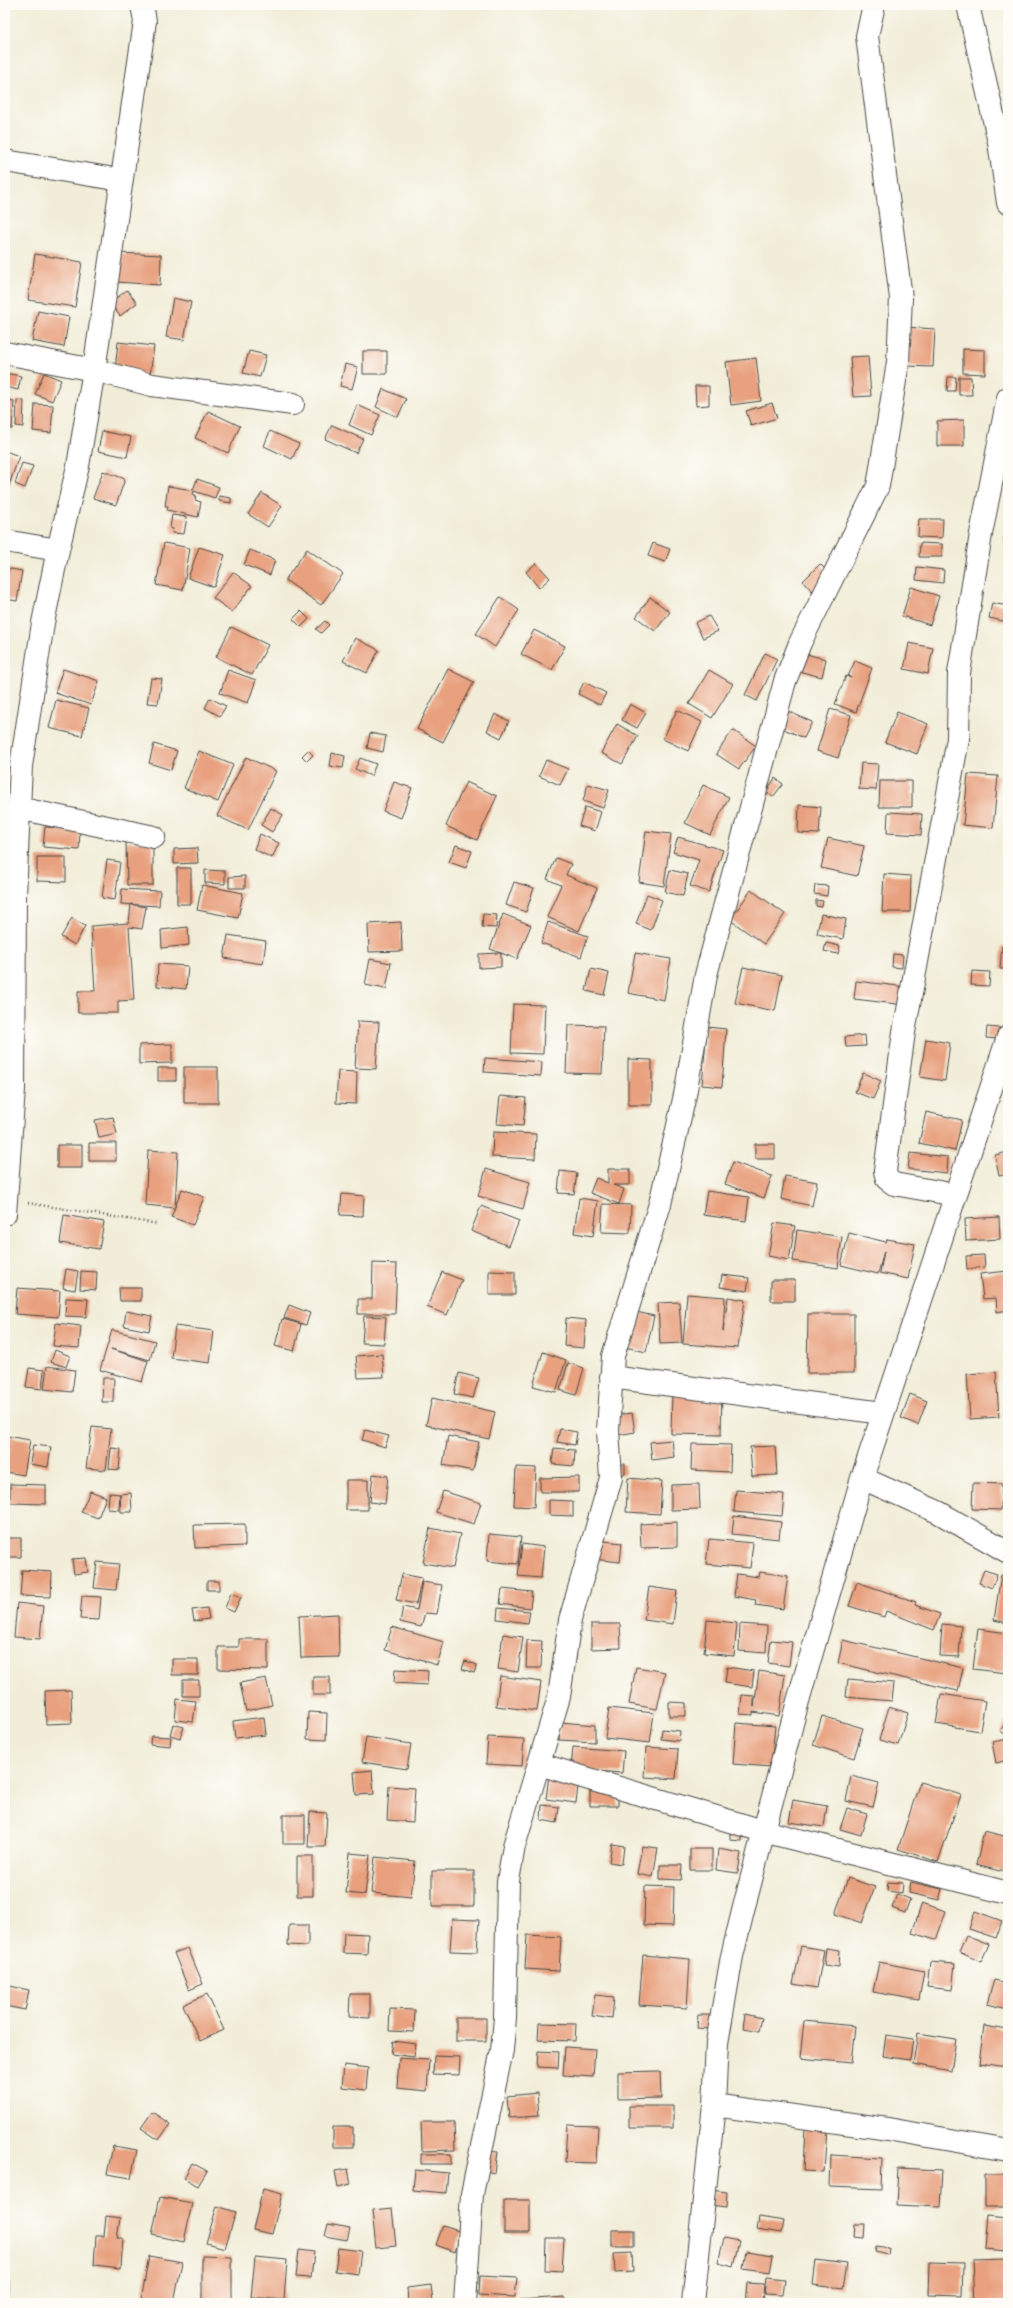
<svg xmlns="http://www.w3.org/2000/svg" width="1013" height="2308" font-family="'Patrick Hand',sans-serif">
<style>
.building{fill:#e8a07e}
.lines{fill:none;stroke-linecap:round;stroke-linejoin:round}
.minor-casing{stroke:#494845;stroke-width:24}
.path{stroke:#494845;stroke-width:2.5;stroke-dasharray:1 3;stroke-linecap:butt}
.minor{stroke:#fff;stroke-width:22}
</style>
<rect width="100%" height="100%" fill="#fdfcf7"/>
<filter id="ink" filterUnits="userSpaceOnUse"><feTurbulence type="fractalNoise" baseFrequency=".025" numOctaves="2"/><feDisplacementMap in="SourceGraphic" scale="8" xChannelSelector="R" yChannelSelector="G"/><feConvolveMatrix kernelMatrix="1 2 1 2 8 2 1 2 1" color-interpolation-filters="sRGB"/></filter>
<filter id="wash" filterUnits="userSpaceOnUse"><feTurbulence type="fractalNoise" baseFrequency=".012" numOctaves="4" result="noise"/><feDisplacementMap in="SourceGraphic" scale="16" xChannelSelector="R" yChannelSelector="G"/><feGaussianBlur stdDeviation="0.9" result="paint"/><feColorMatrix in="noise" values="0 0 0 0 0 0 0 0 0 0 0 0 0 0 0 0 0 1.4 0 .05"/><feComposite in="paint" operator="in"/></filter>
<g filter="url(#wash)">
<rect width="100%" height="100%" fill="#f1edd8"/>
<g id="blocks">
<path class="building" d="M118,253L161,255L160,285L117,282Z
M35,254L82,262L75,307L28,300Z
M127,290L137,303L120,316L110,303Z
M173,298L191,302L184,340L166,337Z
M38,311L69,317L64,347L32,341Z
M906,327L935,329L933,367L905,366Z
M118,342L154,346L150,375L115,370Z
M963,349L985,350V374L963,373Z
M249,351L266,355L260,377L243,373Z
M363,351H387V374H363Z
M868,356L871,396L853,397L850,357Z
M756,358L761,401L731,405L726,362Z
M345,364L358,367L352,389L340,386Z
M5,373L21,376L18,390L5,387Z
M44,373L61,380L52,401L35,394Z
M948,377H956L955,391H947Z
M959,377H971L972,395H959Z
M695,386H709V405L696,406Z
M383,389L406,399L398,417L376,407Z
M5,400L14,401L12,429H5Z
M17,400L24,401L23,427L16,426Z
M772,403L777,418L751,426L746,411Z
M35,404L53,405L51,433L33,431Z
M357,405L380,415L371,435L349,425Z
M208,411L240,426L228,453L195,438Z
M964,420V446H937V421Z
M332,425L363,439L356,453L325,439Z
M102,431L131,437L127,457L98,451Z
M270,431L299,444L292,459L264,446Z
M5,451L19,456L6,494L5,493Z
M22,463L33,466L25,488L15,484Z
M103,471L125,479L116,505L93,498Z
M197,479L219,487L215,498L194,491L193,495H196L195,500L201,502L198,517L167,510L168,506H165L168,486L193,490Z
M262,493L282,506L268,527L248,514Z
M219,496L231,498V503L219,501Z
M172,515L187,517L184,534L172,533L173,529L170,528Z
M919,519H943L942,538L918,537Z
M1004,537H1008V558L1006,559Z
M164,543L190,548L183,590L156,585Z
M653,543L670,549L665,562L648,556Z
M920,543L942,544V557H919Z
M199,547L225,555L214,587L188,578Z
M307,549L343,574L321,605L285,580Z
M250,550L275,560L270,575L244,565Z
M536,563L550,578L539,588L526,572Z
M820,564L830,574L812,591L803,581Z
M917,567L944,570L943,583L916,580Z
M5,568L22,571L17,601L5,599Z
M233,572L252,586L232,612L213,598Z
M911,587L939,596L930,625L902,616Z
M500,597L519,610L495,647L476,634Z
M650,597L670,612L655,631L636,617Z
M992,603L1008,606V622L989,618Z
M301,611L309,619L301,627L293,619Z
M709,616L718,631L703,638L695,623Z
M325,621L329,625L321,633L316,629Z
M231,627L268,645L252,675L216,657Z
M534,630L565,646L552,670L521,654Z
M355,638L379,650L367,673L343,661Z
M909,643L933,648L928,674L904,669Z
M798,652L826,659L822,677L794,670Z
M765,653L777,659L757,701L745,695Z
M855,661L872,668L856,712L835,704L846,676L851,678L848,676Z
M63,669L99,681L91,705L55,693Z
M448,669L474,682L443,742L417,729Z
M228,670L256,680L248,703L220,693Z
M709,670L733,684L712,718L689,704Z
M151,678L162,679L158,704L147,703Z
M584,682L606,693L600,705L578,694Z
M210,698L226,706L220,716L205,708Z
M56,700L89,708L82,736L49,728Z
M630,704L646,713L637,728L622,720Z
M783,709L812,722L804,738L775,725Z
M830,709L851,715L838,758L817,751Z
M677,710L702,722L688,751L663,739Z
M897,712L928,724L917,754L885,742Z
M495,714L509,721L501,738L487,731Z
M617,724L638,736L622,764L601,753Z
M733,730L756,746L739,769L716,754Z
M370,733L386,736L383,752L367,748Z
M154,744L177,751L171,770L149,763Z
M308,750L313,755L307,761L302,756Z
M199,751L233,765L218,802L184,788Z
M332,753L345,756L343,768L330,766Z
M246,757L276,771L248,830L217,816Z
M360,758L376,764L371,776L355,769Z
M546,760L568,769L560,785L539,776Z
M861,763L878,764L876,790L859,789Z
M968,774L998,776L993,828L963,825Z
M775,778L783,784L773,797L766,792Z
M880,781H912V807H879Z
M394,782L412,788L401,818L383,811Z
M466,782L497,796L477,840L446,826Z
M588,784L609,790L603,808L583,801Z
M703,785L729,797L710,835L685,823Z
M799,805L821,807L819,834L798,833Z
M585,807L601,812L595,831L579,826Z
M271,808L283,815L272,832L261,825Z
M888,812L922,814L921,835L887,833Z
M45,827L80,829L79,850L43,847Z
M646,831L671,834L664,886L639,882Z
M260,834L279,843L272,858L254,849Z
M678,837L723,850L709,892L690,886L699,860L673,852Z
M828,838L864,846L857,876L821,868Z
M126,842H153V885H127Z
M456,845L472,851L466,868L449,862Z
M197,848L198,863L174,864V849Z
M37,857H66V882L37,881Z
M556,858L571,864L566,875L597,888L579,931L547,917L561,885L547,879Z
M107,860L120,862L115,900L102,898Z
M177,868H191V904H177Z
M205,870L225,871V884L205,883Z
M670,870L688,874L683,896L665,892Z
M884,874L911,876L910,912H882Z
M245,876V888H229V877Z
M514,882L534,888L526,912L506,905Z
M202,885L243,893L238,918L197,910Z
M815,885L828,886L827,896L814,894Z
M122,889L160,891L159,906L121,904Z
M751,890L785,914L764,944L730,920Z
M647,894L662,900L651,930L636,924Z
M816,900L823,901L822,907L816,906Z
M131,904L146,907L142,929L129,927L134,1000L118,1001V1013H78V991H95L91,926L129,923Z
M483,914L497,915L496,928L482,927Z
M503,914L531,925L517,959L490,949Z
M821,914L846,919L843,939L817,934Z
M72,918L85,926L75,945L61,937Z
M401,922L402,951L369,952L368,924Z
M548,922L588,936L581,957L541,943Z
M188,927L189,945L162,948L161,930Z
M228,935L266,941L263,964L224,958Z
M826,943L840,946L838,954L824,951Z
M1002,946L1008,947V969H1000Z
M501,953V967L479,968V954Z
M635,953L671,959L664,1000L628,993Z
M893,954L903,955L902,968L892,967Z
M370,959L391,963L386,989L365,985Z
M158,964L188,966L186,989L157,986Z
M743,967L782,975L775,1011L735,1003Z
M591,969L609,973L604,995L586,991Z
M972,971L990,972L989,986L971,985Z
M856,981L907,987L905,1005L854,999Z
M513,1004L545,1005L543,1054L511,1053Z
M358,1021L379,1022L376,1069L355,1068Z
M568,1025L604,1026L602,1074L566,1073Z
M707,1027L726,1029L722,1087L702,1085Z
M987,1027L1000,1028L998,1039L986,1038Z
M865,1035L866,1046L846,1047L845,1037Z
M926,1039L950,1043L945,1081L920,1077Z
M172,1044V1063L139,1064V1045Z
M485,1058L542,1062L541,1076L484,1072Z
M628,1059L652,1060V1105H628Z
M184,1067H218V1103H184Z
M158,1068H176V1081H158Z
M338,1071L357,1072L356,1104L336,1103Z
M863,1073L881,1081L873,1099L855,1092Z
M500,1096L526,1098L523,1126L497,1124Z
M926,1112L962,1120L955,1151L919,1143Z
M113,1117L117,1134L99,1138L95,1120Z
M493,1132L536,1134L535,1159L492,1157Z
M89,1143H116V1161H89Z
M755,1144H775V1159H755Z
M57,1145H82V1168H57Z
M148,1150L178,1152L175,1207L182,1189L204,1197L193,1225L171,1217L175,1208L145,1205Z
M1008,1152V1174L999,1176L995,1155Z
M910,1153L948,1157L947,1173L908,1169Z
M733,1162L772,1176L764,1198L725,1184Z
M486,1169L530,1182L523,1209L478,1196Z
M608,1169H630V1185H613L624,1189L619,1204L590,1193L596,1178L608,1183Z
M560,1171L577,1173L574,1194L558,1193Z
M785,1176L817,1182L812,1206L781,1199Z
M707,1191L749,1197L746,1221L703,1215Z
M342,1194L364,1196L363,1216L340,1215Z
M579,1198L598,1201L593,1236L574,1233Z
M603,1204L631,1205L630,1233L601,1232Z
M481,1206L519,1221L509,1246L471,1231Z
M64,1215L104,1222L99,1249L60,1243Z
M999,1217L1000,1239L966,1241L965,1219Z
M774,1223L795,1226L789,1260L768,1256Z
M797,1230L842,1237L838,1268L793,1261Z
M849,1233L886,1242L887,1239L915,1244L908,1279L880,1273L884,1251L878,1274L841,1265Z
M984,1255L985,1267L967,1269L966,1256Z
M373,1263L397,1264L395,1314H358V1299H372Z
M66,1269L78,1271L75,1290L63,1288Z
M81,1271L97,1272L96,1290L80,1289Z
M489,1271L515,1272V1295H489Z
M1008,1271V1310L997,1312L996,1298L983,1299L980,1274Z
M442,1272L462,1280L447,1315L427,1307Z
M722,1275L749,1278L747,1291L720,1287Z
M771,1280H795V1301H771Z
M17,1288L60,1291L58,1317L15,1314Z
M119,1288H141V1301H120Z
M687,1294L725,1297L723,1331L728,1297L745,1300L738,1348L683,1344Z
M66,1298L88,1299L86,1317L65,1316Z
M679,1302L682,1343L660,1344L658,1303Z
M289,1305L310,1313L306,1325L284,1318Z
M126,1311L152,1316L149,1331L124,1326Z
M632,1311L654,1316L646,1352L625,1347Z
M808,1314H854V1373H807Z
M364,1316L386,1317L384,1344L362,1343Z
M566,1318L586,1320L584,1348L564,1346Z
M282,1319L301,1324L294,1351L275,1346Z
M56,1323L81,1326L79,1348L53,1346Z
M175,1326L214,1331L210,1363L171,1358Z
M112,1330L155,1341L150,1360L111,1349L148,1361L142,1382L100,1370Z
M55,1350L70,1356L66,1367L51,1362Z
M543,1352L566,1360L556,1392L533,1386Z
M382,1354L384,1377L358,1378L356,1356Z
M568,1363L584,1368L576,1395L560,1390Z
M47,1366L75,1370L72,1392L44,1389Z
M29,1368L44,1370L42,1389L26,1387Z
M996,1372L999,1417L970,1419L967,1374Z
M459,1373L479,1378L473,1398L454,1394Z
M103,1378H114L113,1402H102Z
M672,1392L722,1393L721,1435L671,1434Z
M910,1394L927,1401L918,1425L901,1418Z
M432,1398L495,1412L489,1439L426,1425Z
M632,1413L635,1432L618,1435L615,1415Z
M92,1427L111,1429L106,1470L86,1468Z
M560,1429L577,1432L575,1445L557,1442Z
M365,1430L389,1436L385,1447L362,1440Z
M6,1436L30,1440L24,1475L5,1472Z
M448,1436L479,1442L473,1471L443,1465Z
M672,1440L674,1457L652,1460L650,1442Z
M692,1444L731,1445L730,1472L691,1470Z
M33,1445L51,1447L48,1467L30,1464Z
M775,1446L777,1475L752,1476L750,1447Z
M111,1448L121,1449L119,1470L109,1469Z
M554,1448L575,1450L574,1466L552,1464Z
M625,1464V1474L613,1475V1465Z
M516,1467L536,1468L534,1507L514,1506Z
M373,1474L388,1476L385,1504L370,1502Z
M579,1477V1492H540V1478Z
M628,1478L662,1481L660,1514L626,1512Z
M346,1480H368V1510H346Z
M973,1483L1002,1484L1001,1510L972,1509Z
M10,1484L46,1485V1504L10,1503Z
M699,1484L700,1509L671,1510V1485Z
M736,1490L784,1494L782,1516L734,1512Z
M90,1491L106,1497L98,1518L81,1512Z
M443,1491L481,1503L474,1524L436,1512Z
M109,1493L120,1494L119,1510L108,1509Z
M131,1493L132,1512H121L120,1494Z
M549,1500L573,1501V1516L549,1515Z
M734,1516L781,1522L779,1539L732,1534Z
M677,1522V1547L641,1548L640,1524Z
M245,1524V1546L195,1548L194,1525Z
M430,1528L460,1534L453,1568L423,1563Z
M489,1534L521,1537L518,1564L487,1561Z
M5,1538H21V1557H5Z
M709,1539L753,1543L750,1568L706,1564Z
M594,1540L622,1543L620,1562L592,1559Z
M522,1544L544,1547L541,1578L518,1576Z
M86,1558L88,1572L74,1574L72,1559Z
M97,1562L119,1564L116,1590L94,1588Z
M22,1570L52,1572L51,1597L20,1596Z
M984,1570L997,1574L992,1588L979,1583Z
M760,1572L788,1576L783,1609L755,1605L756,1600L734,1596L737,1574L759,1577Z
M402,1574L422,1578L416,1604L396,1600Z
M1001,1575L1008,1576V1623L994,1620Z
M207,1581H219V1590H207Z
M422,1582L442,1585L437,1614L425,1613L421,1627L400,1622L403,1607L417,1610Z
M857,1582L916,1602L915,1605L940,1614L934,1630L886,1611L884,1617L849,1606Z
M649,1587L677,1591L673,1624L644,1620Z
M502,1589L532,1592L530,1608L500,1604Z
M231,1593L241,1597L234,1612L225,1608Z
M82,1596L101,1597L99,1620L80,1619Z
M17,1603L43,1606L40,1639L14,1637Z
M207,1608L209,1619L194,1621L192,1610Z
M498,1608L530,1611L528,1623L497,1619Z
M338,1614L339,1657L301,1658L299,1616Z
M707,1620L737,1623L734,1656L704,1653Z
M591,1624H620L621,1648L591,1649Z
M740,1624L767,1626L766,1653L739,1651Z
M942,1624L961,1626L959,1657L940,1656Z
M392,1627L444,1642L437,1665L385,1650Z
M978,1629L1008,1633L1006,1673L973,1669Z
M503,1634L523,1637L518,1672L498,1669Z
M239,1639H268V1670L218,1669V1647H239Z
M527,1640L542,1641L541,1668H526Z
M771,1640L792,1642L789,1666L768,1663Z
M843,1640L963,1668L958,1691L838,1663Z
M172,1659H198V1675H172Z
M465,1661L477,1665L474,1673L462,1669Z
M636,1667L665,1672L657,1709L629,1704Z
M727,1667L754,1671L752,1687L725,1683Z
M395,1669L428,1671L427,1685L394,1683Z
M759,1671L785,1675L779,1716L753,1712V1715L740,1714L742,1695L754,1696V1707Z
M500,1676L541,1682L537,1711L496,1706Z
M313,1677H330V1695H313Z
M266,1678L272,1705L246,1711L240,1683Z
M848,1679L894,1683L892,1701L846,1697Z
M183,1680H199V1696H183Z
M71,1690L72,1723L46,1724L45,1691Z
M941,1694L985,1701L980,1731L936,1724Z
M177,1699L196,1701L193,1722L175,1720Z
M669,1702L686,1703V1716H669Z
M889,1707L908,1713L898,1745L879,1740Z
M609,1708L654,1713L650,1743L605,1738Z
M308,1712L327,1713L326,1740L307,1739Z
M822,1716L863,1728L854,1758L813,1745Z
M264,1717L266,1735L235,1738L233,1721Z
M1008,1719V1736L1000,1731Z
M560,1722L595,1725V1742L559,1740Z
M736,1723L775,1726L771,1767L733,1764Z
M173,1724L184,1727L180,1738L170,1735Z
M662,1729L680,1731L679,1741L661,1739Z
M151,1736L171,1737L170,1746L150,1744Z
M366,1737L411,1744L407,1769L362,1762Z
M488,1737L524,1739L522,1766L486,1764Z
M1008,1739V1760L996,1763L992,1742Z
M573,1747L624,1751L622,1773L571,1769Z
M646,1747L678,1749L676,1779L644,1777Z
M372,1770L374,1794L356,1795L354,1772Z
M549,1775L579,1778L576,1803L546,1799Z
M851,1776L879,1783L873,1807L846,1801Z
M920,1782L961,1795L938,1862L898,1849Z
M389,1786L415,1788L413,1822L387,1820Z
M590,1788H618V1806H590Z
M793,1800L827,1806L824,1827L789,1822Z
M542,1805L559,1807L557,1823L541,1820Z
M847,1808L867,1814L861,1835L840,1829Z
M310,1812L327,1813L325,1847H308Z
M283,1815H305V1844H283Z
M730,1829H743L742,1841L730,1840Z
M984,1831L1008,1837V1873L976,1865Z
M612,1844L624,1846L622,1864L609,1862Z
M642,1846L658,1848L653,1877L637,1874Z
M690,1849H712V1870H690Z
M718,1849L741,1853L738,1873L716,1870Z
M350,1853L370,1855L365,1895L346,1893Z
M297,1856H313V1896H297Z
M375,1857L415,1861L411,1897L371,1893Z
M660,1865H682L681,1880L660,1879Z
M432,1871H474V1906H432Z
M848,1878L875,1887L862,1923L835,1914Z
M888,1882L903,1883L902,1893L887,1891Z
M911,1882L942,1889L939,1900L909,1893Z
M645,1886L674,1887L673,1926L644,1925Z
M897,1894L910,1899L905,1913L892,1908Z
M922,1903L946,1911L936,1940L912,1933Z
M975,1911L1002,1921L996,1938L969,1929Z
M452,1919L479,1920L477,1952L450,1951Z
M289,1925H308V1946L288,1945Z
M344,1933L368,1934L367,1954L343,1953Z
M527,1935L561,1937L559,1971L525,1969Z
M966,1935L989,1944L981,1962L959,1952Z
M801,1946L824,1950L817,1988L793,1984Z
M188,1948L203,1984L189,1990L174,1953Z
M826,1948L840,1950L839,1967L824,1965Z
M643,1955L690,1959L687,2008L639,2005Z
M879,1962L924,1971L919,2000L873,1992Z
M930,1962L955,1964L952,1990L927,1987Z
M994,1980L1008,1983V2009L987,2004Z
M5,1985L29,1990L25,2010L5,2006Z
M207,1994L224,2030L200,2041L183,2005Z
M350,1994H370V2018L349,2017Z
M595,1995L614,1997L612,2019L592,2016Z
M390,2009L415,2010L414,2032L389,2031Z
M745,2014L762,2018L759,2031L743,2028Z
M698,2015H711V2029L697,2028Z
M456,2018H486V2041H456Z
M804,2021L855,2026L851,2063L800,2058Z
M539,2023L576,2024L575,2041L538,2040Z
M984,2026L1008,2030V2067L979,2063Z
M918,2033L956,2039L951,2071L913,2064Z
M886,2035L913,2039L910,2060L883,2056Z
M393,2041L416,2044L414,2057L391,2054Z
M565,2047L595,2049L593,2077L563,2075Z
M538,2051L559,2052L558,2068L537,2067Z
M434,2056L460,2057L459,2075L433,2074Z
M399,2058L429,2060L427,2091L397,2088Z
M344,2065L368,2068L366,2090L342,2087Z
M660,2071L661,2098L618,2099V2072Z
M537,2093L539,2116L509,2118L507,2096Z
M629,2106H673V2128H629Z
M152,2112L170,2124L159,2140L141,2128Z
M421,2122H454L455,2150L422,2151Z
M567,2125L598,2126L596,2163L565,2162Z
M333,2127H353V2147H333Z
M805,2127L827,2128L824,2172L803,2171Z
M113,2146L137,2150L131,2178L107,2174Z
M487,2151L498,2152L495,2173L484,2171Z
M421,2154H451V2164H421Z
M831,2155L882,2158L881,2189L830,2187Z
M192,2163L207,2171L198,2186L184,2178Z
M898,2168L942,2170L940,2207L896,2205Z
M348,2169L351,2184L338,2187L335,2171Z
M415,2170L448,2173L446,2193L413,2190Z
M985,2174H1006V2206H985Z
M263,2189L282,2194L272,2234L253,2230Z
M712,2190L727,2192L726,2207L710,2205Z
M160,2197L192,2203L184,2242L152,2235Z
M504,2200H530V2233H504Z
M217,2206L236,2212L225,2248L206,2243Z
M392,2208L396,2246L376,2248L372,2210Z
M106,2216L120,2218L117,2238H123L121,2268L94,2265L96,2236H104Z
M988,2216L1008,2218V2251L985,2249Z
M759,2217L784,2221L782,2233L757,2229Z
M328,2224L350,2228L347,2240L325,2236Z
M854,2224H864L863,2238L853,2237Z
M443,2225L462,2231L455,2252L436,2245Z
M612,2230H634V2247H612Z
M546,2238H564L562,2271L545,2270Z
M724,2238L740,2241L734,2267L718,2263Z
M876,2246L888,2248L887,2255L875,2252Z
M338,2248L361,2251L358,2274L335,2271Z
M299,2250L314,2252L311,2278L296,2277Z
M746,2251L773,2255L770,2273L743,2269Z
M632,2253L633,2272L615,2273L614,2254Z
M149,2256L182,2262L174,2303L141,2301Z
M202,2256L232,2257V2301H202Z
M255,2257L287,2260L284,2300L251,2297Z
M1008,2259V2303H974L972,2260Z
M816,2260L847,2264L843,2289L813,2285Z
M929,2262L963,2263L962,2295L928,2294Z
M480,2276L517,2278L515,2297L479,2295Z
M766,2278L784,2280L782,2295L764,2294Z
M5,2281H9V2292H5Z
M747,2283L764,2284L762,2303H745Z
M431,2285L433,2303H408L407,2288Z
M564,2297L565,2303H520V2300Z
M889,2300L911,2302V2303H889Z"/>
</g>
</g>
<g filter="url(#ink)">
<use href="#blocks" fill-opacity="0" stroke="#494845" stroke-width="1"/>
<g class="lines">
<defs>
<path id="minor" d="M968,5L999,142L1008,203
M5,161L121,180
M5,353L94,370L152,385L293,404
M5,541L58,550
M18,808L154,837
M956,1195L894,1184L887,1179L885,1171L904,1032L958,739L959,673L981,534L1008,398
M5,1214L14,1089L15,896L21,766L43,623L58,550L78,466L94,370L145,21L142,5
M611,1377L883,1413
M862,1478L938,1512L1008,1552
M539,1764L763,1831L1008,1893
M714,2105L888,2129L1008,2150
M465,2303L472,2194L502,2050L505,2018L508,1881L514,1846L559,1697L570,1620L611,1478L608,1430L613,1356L660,1204L685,1095L706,975L785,681L800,643L878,486L898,362L901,298L867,36L874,5
M693,2303L714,2105L717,2043L732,1956L745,1903L798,1701L862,1478L1008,1037"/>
</defs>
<use href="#minor" class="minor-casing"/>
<path class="path" d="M28,1203L158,1224"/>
<use href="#minor" class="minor"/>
</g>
</g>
<rect width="1013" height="2308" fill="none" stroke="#fdfcf7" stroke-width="20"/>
</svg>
